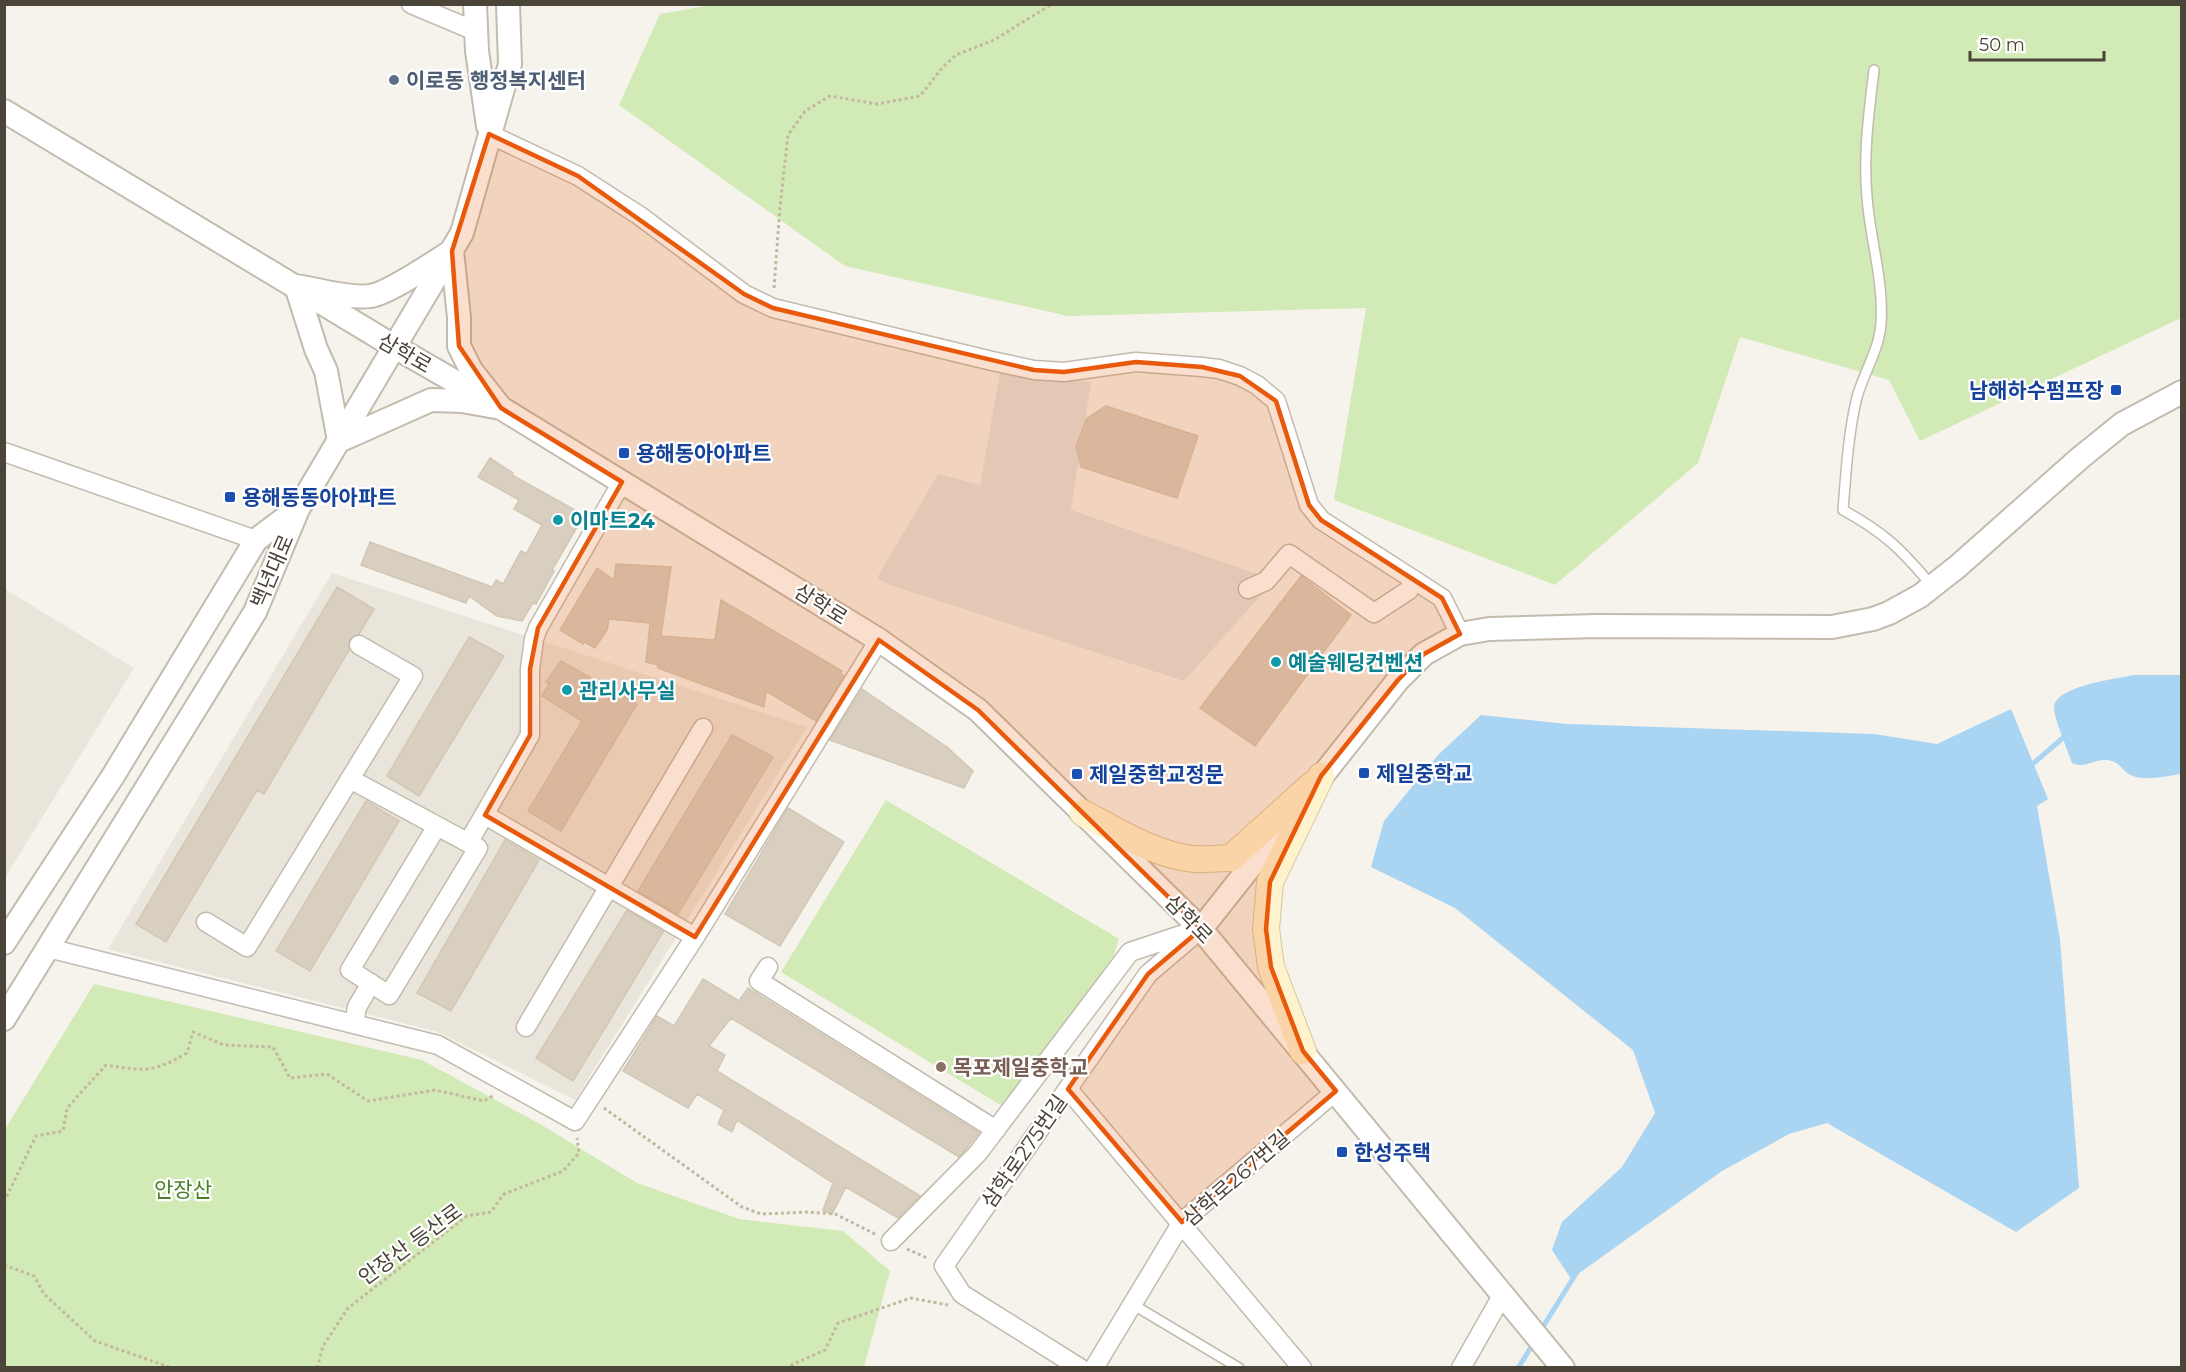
<svg xmlns="http://www.w3.org/2000/svg" width="2186" height="1372" font-family="Montserrat,'Noto Sans KR',sans-serif">
<style>
.residential{fill:#eae5da}
.green{fill:#d2eab5}
.parking{fill:#e5e3e0}
.water{fill:#a9d4f2}
.lines{fill:none;stroke-linecap:round;stroke-linejoin:round}
.stream{stroke:#a9d4f2;stroke-width:5}
.building{fill:#d8cfc1;stroke:#d3c7b4;stroke-width:1.5}
.service-casing{stroke:#c2bbae;stroke-width:12}
.minor-casing{stroke:#c2bbae;stroke-width:21}
.tertiary-casing{stroke:#c2bbae;stroke-width:26}
.secondary-casing{stroke:#d6c79b;stroke-width:28}
.path{stroke:#c4b79f;stroke-width:3;stroke-dasharray:3 3;stroke-linecap:butt}
.service{stroke:#fff;stroke-width:9}
.minor{stroke:#fff;stroke-width:18}
.tertiary{stroke:#fff;stroke-width:22}
.secondary{stroke:#fff3cd;stroke-width:26}
.marked{fill:#e8590c;fill-opacity:0.2;stroke:#e8590c;stroke-width:4.5;stroke-linejoin:round}
.service-dot{fill:#5c6f8a;stroke:#fff;stroke-width:2}
.transit-dot{fill:#1a4fb4;stroke:#fff;stroke-width:2}
.culture-dot{fill:#0f9aa8;stroke:#fff;stroke-width:2}
.education-dot{fill:#8d6e63;stroke:#fff;stroke-width:2}
.labels{text-anchor:middle;dominant-baseline:central;stroke-width:4.5;stroke-linejoin:round;paint-order:stroke}
.service-label{font-size:21px;font-weight:bold;fill:#4e5e75;stroke:#fff;text-anchor:start}
.street-label{font-size:21px;fill:#4b4439;stroke:#fff}
.transit-label{font-size:21px;font-weight:bold;fill:#164399;stroke:#fff;text-anchor:start}
.culture-label{font-size:21px;font-weight:bold;fill:#0d838f;stroke:#fff;text-anchor:start}
.education-label{font-size:21px;font-weight:bold;fill:#785e54;stroke:#fff;text-anchor:start}
.park-label{font-size:21px;fill:#4a7f2a;stroke:#fff}
</style>
<rect width="100%" height="100%" fill="#f6f3ec"/>
<path class="residential" d="M332,573L807,727L575,1100L438,1032L108,949Z
M5,589L134,668L5,878Z"/>
<path class="green" d="M711,5H2181V318L1920,441L1889,380L1740,337L1698,463L1555,585L1334,500L1366,308L1068,316L845,266L619,105L660,14Z
M886,800L1119,939L1113,957L1002,1106L781,972Z
M94,984L422,1060L540,1124L637,1183L739,1219L843,1231L890,1271L864,1367H5V1129Z"/>
<path class="parking" d="M1000,373L1091,382L1071,510L1275,580L1184,681L890,585L877,578L938,474L980,485Z"/>
<path class="water" d="M2133,675H2181V774C2167,776 2147,781 2133,776C2121,772 2121,760 2105,760C2092,760 2085,769 2072,763C2068,751 2054,718 2054,708C2054,686 2116,679 2133,675Z
M2011,709L2048,799L2037,806L2060,939L2079,1188L2016,1232L1827,1123L1789,1134L1722,1171L1571,1279L1552,1250L1562,1222L1622,1167L1655,1113L1633,1050L1455,908L1371,867L1384,821L1438,755L1481,715L1567,724L1874,734L1937,744Z"/>
<g class="lines">
<path class="stream" d="M2029,767L2064,737
M1541,1330L1577,1272
M1518,1368L1535,1341"/>
</g>
<path class="building" d="M1106,406L1198,436L1177,498L1081,467L1076,446L1087,418Z
M490,458L513,473L512,475L584,515L552,570L554,571L536,604L533,603L522,621L497,616L469,596L466,603L361,565L370,542L492,587L496,580L503,584L521,551L526,554L542,525L514,509L519,500L478,477Z
M616,564L671,567L661,636L715,640L721,600L842,671L840,673L844,676L816,721L766,691L764,707L658,668V665L646,662L650,623L609,619L607,630L595,648L585,642L583,644L560,630L597,568L614,580Z
M1301,576L1351,615L1255,746L1200,708Z
M337,587L374,609L359,634L350,639L349,650L264,794L257,790L166,942L136,924Z
M469,637L504,656L419,796L387,776Z
M561,661L603,685L604,683L637,704L561,831L528,811L582,721L542,696L549,684L546,682Z
M862,689L947,747L973,771L964,788L830,740Z
M732,735L773,757L678,914L638,891Z
M366,801L399,821L310,971L276,951Z
M788,808L844,842L780,946L725,914Z
M505,840L539,860L451,1011L417,993Z
M627,910L663,932L573,1081L536,1058Z
M703,979L739,1001L748,988L979,1133L959,1157L731,1018L709,1046L725,1055L717,1071L920,1196L898,1218L846,1187L832,1214L823,1210L833,1183L737,1120L732,1132L718,1124L724,1110L697,1094L688,1108L623,1071L657,1016L674,1026Z"/>
<g class="lines">
<defs>
<path id="service" d="M1874,70C1869,112 1863,155 1867,197C1870,239 1884,281 1881,324C1879,350 1864,372 1857,397C1848,434 1846,473 1843,510C1885,533 1902,550 1932,586
M1132,1304L1239,1368"/>
<path id="minor" d="M411,4L475,31
M489,134L578,176L640,216L744,294L773,308L992,361L1034,370L1064,372L1136,362L1202,367L1219,369L1240,376L1257,385L1276,401L1309,505L1321,520L1442,598L1460,634
M4,452L256,540
M1248,589L1266,581L1289,554L1374,613L1409,590L1413,579
M350,779L478,848L389,995L350,970L437,826
M485,815L695,937
M468,843L530,735V669L534,639L538,628L622,482
M206,922L247,947L413,676L359,645
M48,948L438,1045L575,1121L695,937L879,640
M768,967L759,981L996,1130
M354,1024L357,1007L371,983
M526,1027L703,728
M1068,1089L1302,1368
M891,1241L978,1153L1130,952L1190,932
M1080,1368L962,1294L944,1266L1148,974L1201,929
M1094,1368L1182,1222L1336,1091
M1461,1368L1503,1294"/>
<path id="tertiary" d="M475,4L477,51L488,126
M4,111L395,347L501,408L879,640L978,710L1201,929L1563,1368
M452,251L459,317V346L471,370L501,408L462,401L431,400L339,441L326,371L316,349L296,286C317,289 349,299 370,296C388,294 434,262 452,251Z
M1201,929L1398,680L1424,654L1460,634L1489,629L1597,626L1832,627L1873,619L1889,613L1920,596L1957,567L2080,458L2122,424L2182,392
M4,943L113,776L256,540L296,510
M4,1019L255,612L298,509L462,233L510,64L508,4"/>
<path id="secondary" d="M1083,813C1115,830 1157,856 1194,859C1206,860 1219,858 1231,858L1312,785
M1303,1051L1271,967L1266,929L1270,882L1321,776"/>
</defs>
<use href="#service" class="service-casing"/>
<use href="#minor" class="minor-casing"/>
<use href="#tertiary" class="tertiary-casing"/>
<use href="#secondary" class="secondary-casing"/>
<path class="path" d="M774,288L780,207L788,135L805,111L830,96L877,104L920,96L943,67L956,55L994,40L1052,4
M604,1108L742,1207L761,1214L808,1212L835,1214L877,1235
M4,1202L36,1136L63,1131L67,1108L106,1065C143,1071 153,1073 187,1053L193,1032L224,1045L273,1047L290,1078L327,1074L368,1101L435,1090L484,1101L494,1095
M907,1249L929,1259
M4,1265L34,1276L44,1294L95,1341L172,1368
M317,1368L323,1346L348,1308L467,1216L491,1212L504,1194L563,1171L579,1153L577,1138
M785,1368L825,1350L838,1323L911,1298L948,1305"/>
<use href="#service" class="service"/>
<use href="#minor" class="minor"/>
<use href="#tertiary" class="tertiary"/>
<use href="#secondary" class="secondary"/>
</g>
<path class="marked" d="M489,134L578,176L744,294L773,308L1034,370L1064,372L1136,362L1202,367L1240,376L1276,401L1309,505L1321,520L1442,598L1460,634L1424,654L1398,680L1321,776L1270,882L1266,929L1271,967L1303,1051L1336,1091L1182,1222L1068,1089L1148,974L1201,929L978,710L879,640L695,937L485,815L530,735V669L538,628L622,482L501,408L459,346L452,251Z"/>
<circle class="service-dot" cx="394" cy="80" r="6"/>
<g class="transit-dot">
<rect x="2110" y="384" width="12" height="12" rx="3"/>
<rect x="618" y="447" width="12" height="12" rx="3"/>
<rect x="224" y="491" width="12" height="12" rx="3"/>
<rect x="1358" y="767" width="12" height="12" rx="3"/>
<rect x="1071" y="768" width="12" height="12" rx="3"/>
<rect x="1336" y="1146" width="12" height="12" rx="3"/>
</g>
<g class="culture-dot">
<circle cx="558" cy="520" r="6"/>
<circle cx="1276" cy="662" r="6"/>
<circle cx="567" cy="690" r="6"/>
</g>
<circle class="education-dot" cx="941" cy="1067" r="6"/>
<g class="labels">
<g class="service-label">
<text x="406" y="80">이로동 행정복지센터</text>
</g>
<g class="street-label">
<text transform="translate(405 353) rotate(30)">삼학로</text>
<text transform="translate(272 571) rotate(-67)">백년대로</text>
<text transform="translate(821 604) rotate(32)">삼학로</text>
<text transform="translate(1189 919) rotate(46)">삼학로</text>
<text transform="translate(1024 1151) rotate(-55)">삼학로275번길</text>
<text transform="translate(1236 1178) rotate(-41)">삼학로267번길</text>
<text transform="translate(410 1244) rotate(-36)">안장산 등산로</text>
</g>
<g class="transit-label">
<text x="2104" y="390" text-anchor="end">남해하수펌프장</text>
<text x="636" y="453">용해동아아파트</text>
<text x="242" y="497">용해동동아아파트</text>
<text x="1376" y="773">제일중학교</text>
<text x="1089" y="774">제일중학교정문</text>
<text x="1354" y="1152">한성주택</text>
</g>
<g class="culture-label">
<text x="570" y="520">이마트24</text>
<text x="1288" y="662">예술웨딩컨벤션</text>
<text x="579" y="690">관리사무실</text>
</g>
<g class="education-label">
<text x="953" y="1067">목포제일중학교</text>
</g>
<g class="park-label">
<text x="183" y="1189">안장산</text>
</g>
</g>
<rect width="2186" height="1372" fill="none" stroke="#4b4439" stroke-width="12"/>
<path d="M1970 51v9h134v-9" fill="none" stroke="#4b4439" stroke-width="3"/>
<text x="1979" y="51" font-size="18" fill="#4b4439" stroke="#ffffff" stroke-width="4.5" paint-order="stroke">50 m</text>
</svg>
